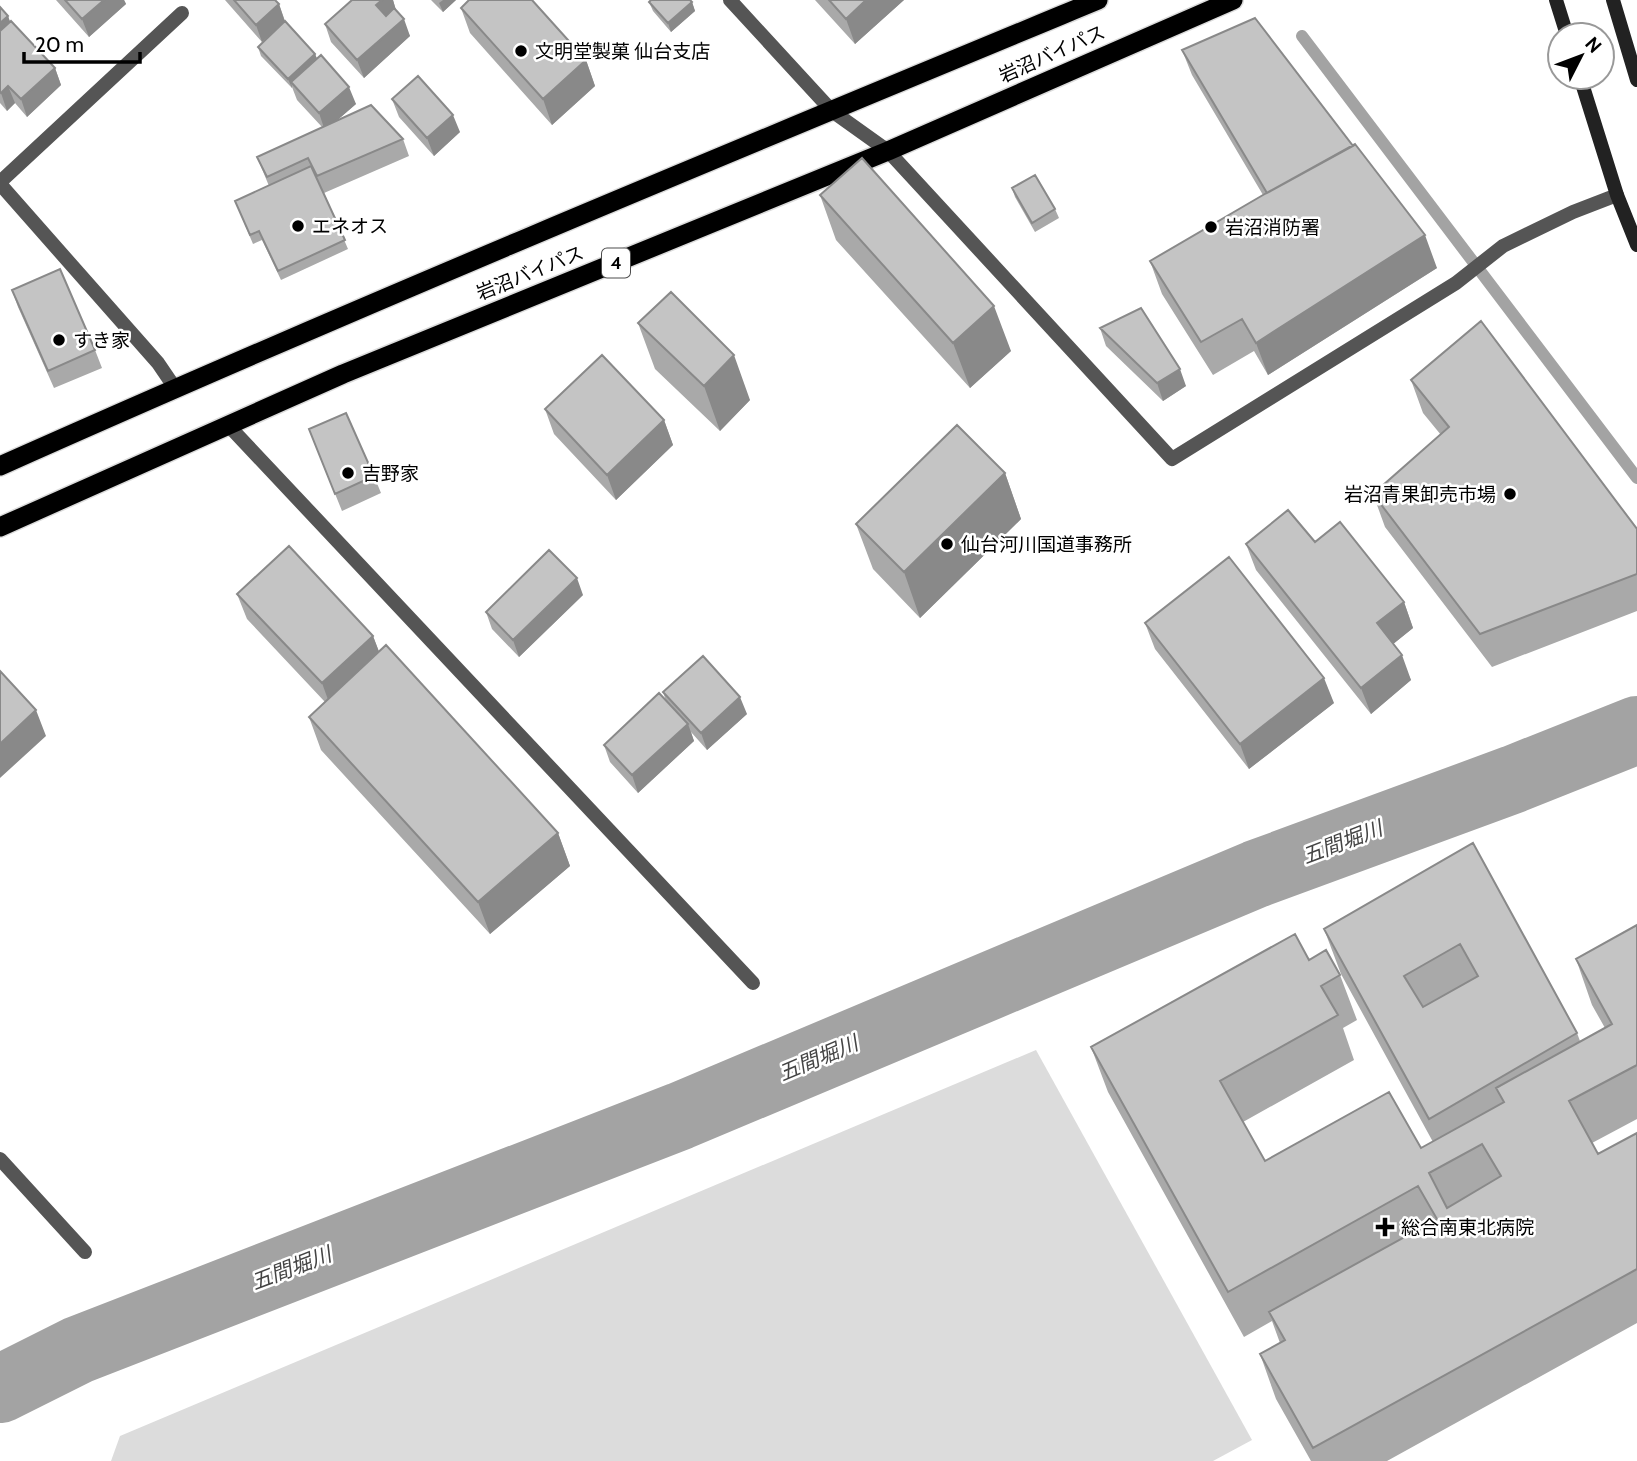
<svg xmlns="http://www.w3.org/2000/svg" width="1637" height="1461" font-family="Cabin,'Noto Sans JP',sans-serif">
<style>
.green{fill:#dcdcdc}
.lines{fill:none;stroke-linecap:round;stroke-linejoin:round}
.stream{stroke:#a3a3a3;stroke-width:12}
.river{stroke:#a3a3a3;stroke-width:68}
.trunk-casing{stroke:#dbdbdb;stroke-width:22}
.minor{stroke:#555;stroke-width:14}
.secondary{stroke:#222;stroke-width:14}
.trunk{stroke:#000;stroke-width:19}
.wall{fill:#a9a9a9}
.shaded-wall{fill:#898989}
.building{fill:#c4c4c4;stroke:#898989;stroke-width:2;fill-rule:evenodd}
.poi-dot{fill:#000;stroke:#fff;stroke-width:2.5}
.labels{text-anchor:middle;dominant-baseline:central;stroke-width:5;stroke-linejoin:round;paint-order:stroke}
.shield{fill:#fff;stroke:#4c4c4c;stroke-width:2}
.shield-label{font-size:18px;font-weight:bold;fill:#000}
.poi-label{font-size:19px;fill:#000;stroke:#fff;text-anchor:start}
.street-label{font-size:19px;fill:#000;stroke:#fff}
.water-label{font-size:21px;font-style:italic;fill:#444;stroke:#fff}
</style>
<rect width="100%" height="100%" fill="#fff"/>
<path class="green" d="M1036,1050L1252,1440L1213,1461H111L120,1436Z"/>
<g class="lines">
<path class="stream" d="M1302,36L1637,478"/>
<path class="river" d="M0,1389L78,1350L680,1116L1256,874L1514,779L1637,730"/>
<defs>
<path id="trunk" d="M0,466C363,304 731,152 1098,0
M0,527L343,374L888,151L1233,0"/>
</defs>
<use href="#trunk" class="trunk-casing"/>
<path class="minor" d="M730,0L832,111L888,151L1172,459L1456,283L1503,246L1573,212L1617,195
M0,182L182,13
M0,184L158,363L175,388
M228,425L753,983
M0,1159L85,1252"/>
<path class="secondary" d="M1556,0L1567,35
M1613,0L1637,80
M1580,77L1617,195L1637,245"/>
<use href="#trunk" class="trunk"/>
</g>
<path class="wall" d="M56,0H124L126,4L89,37Z
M225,0H275L279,4L285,21L315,54L317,59L356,104L337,120L403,139L409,156L324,193L348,249L281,280L262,240L253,244L235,201L269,186L257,157L322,127L297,100L292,87V88L261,56L258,47L280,26L262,42Z
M352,0H393L396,11L410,36L364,78L331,42L325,24Z
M431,0H456L443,12Z
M815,0H904L855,44Z
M649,2H692L695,11L671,32L653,11Z
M0,7L8,16L10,22L55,68L61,85L27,117L15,103L7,111L0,103Z
M461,8L586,60L595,86L552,125L470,33Z
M1182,50L1437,268L1268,375L1254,351L1213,375L1162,294L1150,261L1263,195L1192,75Z
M392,99L460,132L434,156L399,117Z
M1012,188L1055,209L1059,218L1035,232L1015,197Z
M820,195L1011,351L970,388L836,240Z
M12,290L95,350L102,368L54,388L18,307Z
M638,323L750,400L720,431L655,369Z
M1100,328L1186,386L1163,401L1106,346Z
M1411,380L1637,529V611L1492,667L1385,527L1373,494L1441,435L1423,413Z
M545,409L664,420L673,445L616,500L554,434Z
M309,429L374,476L381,493L342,511Z
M1005,473L1021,519L920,618L873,569L856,524Z
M1315,542L1404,602L1413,628L1393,644L1411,680L1371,714L1256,570L1246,544Z
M237,594L373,636L379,652L558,833L570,866L490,934L321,750L309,717L325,702L247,619Z
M583,595L519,657L492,629L486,612Z
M1145,623L1334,703L1249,769L1155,649Z
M663,692L747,714L707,750L691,732L694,741L638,793L610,762L604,745L666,701Z
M1473,843L1577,1033L1580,1041L1605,1028L1592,1005L1576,959L1637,925V1119L1592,1143L1598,1154L1637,1133V1323L1387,1461H1311L1276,1399L1260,1354L1280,1343L1272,1321L1244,1337L1108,1092L1091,1047L1309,960L1340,975L1357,1020L1343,1028L1354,1060L1243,1122L1265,1161L1421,1148L1433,1142L1341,974L1324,929Z"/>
<path class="shaded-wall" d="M104,0H124L126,4L89,37L82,19Z
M382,0H393L396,10L382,22L376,5Z
M443,0H456L443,12L439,3Z
M866,0H904L855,44L846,19Z
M692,2L695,11L671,32L668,23Z
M279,4L285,22L262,42L256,25Z
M8,16L14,33L0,46V23Z
M404,19L410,36L364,78L357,60Z
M315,54L319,63L291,82L292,87V88L288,79Z
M586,60L595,86L552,125L543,99Z
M55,68L61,85L27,117L21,99Z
M8,86L15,103L7,111L1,93Z
M349,87L356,104L325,131L319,113Z
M453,115L460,132L434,156L427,138Z
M1425,235L1437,268L1268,375L1256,343Z
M994,306L1011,351L970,388L953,343Z
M734,355L750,400L720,431L704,386Z
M1180,369L1186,386L1163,401L1157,383Z
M664,420L673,445L616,500L607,475Z
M1005,473L1021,519L920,618L904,572Z
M577,578L583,595L519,657L513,640Z
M1404,602L1413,628L1387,649L1377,623Z
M373,636L383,662L331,708L322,683Z
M1402,655L1411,680L1371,714L1361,688Z
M1324,678L1334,703L1249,769L1240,744Z
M740,697L747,714L707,750L701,733Z
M36,710L46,736L0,778V744Z
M688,724L694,741L638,793L632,775Z
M558,833L570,866L490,934L478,902Z"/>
<path class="building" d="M65,0H104L82,19Z
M234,0H275L279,4L256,25Z
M352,0H382L376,5L386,16L394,8L404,19L357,60L325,24Z
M469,0H532L586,60L543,99L461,8Z
M651,0H690L692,2L668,23L649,2Z
M829,0H866L846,19Z
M0,7L8,16L0,23Z
M1255,18L1353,146L1267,193L1182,50Z
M11,21L55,68L21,99L8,86L1,93L0,92V31Z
M285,21L315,54L288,79L258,47Z
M321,55L349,87L319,113L291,82Z
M418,76L453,115L427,138L392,99Z
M371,105L403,139L317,176L308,158L267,177L257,157Z
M1355,144L1425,235L1256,343L1242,319L1201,342L1150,261L1263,195Z
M862,158L994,306L953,343L820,195Z
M311,166L345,240L278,271L259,231L250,235L235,201Z
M1035,175L1055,209L1032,223L1012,188Z
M60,269L95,350L48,371L12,290Z
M671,292L734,355L704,386L638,323Z
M1141,308L1180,369L1157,383L1100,328Z
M1481,321L1637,529V574L1480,634L1373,494L1449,427L1411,380Z
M602,355L664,420L607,475L545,409Z
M346,413L374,476L335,494L309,429Z
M957,425L1005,473L904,572L856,524Z
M1288,510L1315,542L1340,522L1404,602L1377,623L1402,655L1361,688L1246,544Z
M289,546L373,636L322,683L237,594Z
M549,550L577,578L513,640L486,612Z
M1229,557L1324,678L1240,744L1145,623Z
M386,645L558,833L478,902L309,717Z
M703,656L740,697L701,733L663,692Z
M0,671L36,710L0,744Z
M659,693L688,724L632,775L604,745Z
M1473,843L1577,1033L1429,1119L1324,929ZM1460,944L1478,976L1423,1007L1404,976Z
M1637,925V1065L1569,1101L1598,1154L1637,1133V1269L1313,1448L1260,1354L1285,1340L1269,1312L1437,1219L1418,1186L1228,1292L1091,1047L1295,934L1309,960L1326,950L1340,975L1321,986L1338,1015L1220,1081L1265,1161L1389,1092L1421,1148L1504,1102L1496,1088L1612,1024L1576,959ZM1482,1144L1501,1176L1447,1208L1429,1173Z"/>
<g class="poi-dot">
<circle cx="521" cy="51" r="7"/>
<circle cx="298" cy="226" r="7"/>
<circle cx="1211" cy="227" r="7"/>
<circle cx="59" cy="340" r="7"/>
<circle cx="348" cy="473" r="7"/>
<circle cx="1510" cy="494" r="7"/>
<circle cx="947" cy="544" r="7"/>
<path d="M1381.5 1216.5h7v7h7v7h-7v7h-7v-7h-7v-7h7z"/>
</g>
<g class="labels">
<rect class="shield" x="602" y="248.5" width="28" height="29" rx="5"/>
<g class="shield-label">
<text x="616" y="263">4</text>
</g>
<g class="poi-label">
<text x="535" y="51">文明堂製菓 仙台支店</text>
<text x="312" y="226">エネオス</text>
<text x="1225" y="227">岩沼消防署</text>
<text x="73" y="340">すき家</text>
<text x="362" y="473">吉野家</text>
<text x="1496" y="494" text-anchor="end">岩沼青果卸売市場</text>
<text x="961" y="544">仙台河川国道事務所</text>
<text x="1401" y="1227">総合南東北病院</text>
</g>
<g class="street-label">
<text transform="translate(1052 54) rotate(-24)">岩沼バイパス</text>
<text transform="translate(530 273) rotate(-22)">岩沼バイパス</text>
</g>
<g class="water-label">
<text transform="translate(1342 842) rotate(-21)">五間堀川</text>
<text transform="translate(818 1058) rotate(-23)">五間堀川</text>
<text transform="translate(291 1268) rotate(-21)">五間堀川</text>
</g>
</g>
<g transform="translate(1581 56) rotate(48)"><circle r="33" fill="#ffffff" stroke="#999999" stroke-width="2"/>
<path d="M0-5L12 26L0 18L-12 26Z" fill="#000000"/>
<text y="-10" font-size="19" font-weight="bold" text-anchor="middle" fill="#000000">N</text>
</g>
<path d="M24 52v10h116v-10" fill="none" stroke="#000000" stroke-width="3.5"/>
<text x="35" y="52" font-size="21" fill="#000000" stroke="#ffffff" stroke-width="5" paint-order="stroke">20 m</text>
</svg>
